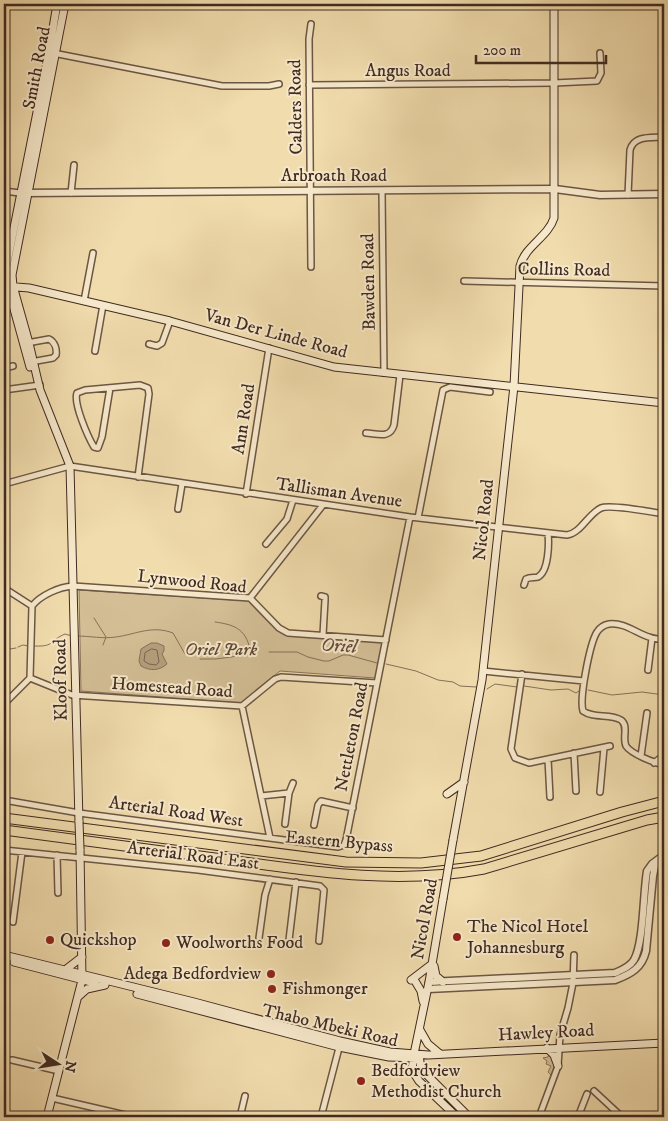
<svg xmlns="http://www.w3.org/2000/svg" width="668" height="1121" font-family="'IM FELL DW Pica',serif">
<style>
.green{fill:#d3be95;stroke:#8a745b}
.water{fill:#b59f7d;stroke:#867058}
.lines{fill:none;stroke-linecap:round;stroke-linejoin:round}
.shore{stroke:#7a644f;stroke-width:1}
.stream{stroke:#867058;stroke-width:1}
.minor-casing{stroke:#6c5644;stroke-width:8}
.tertiary-casing{stroke:#6c5644;stroke-width:9}
.secondary-casing{stroke:#402a21;stroke-width:9}
.motorway-casing{stroke:#402a21;stroke-width:11}
.minor{stroke:#f6e8ca;stroke-width:5}
.tertiary{stroke:#f6e8ca;stroke-width:6}
.secondary{stroke:#f6e8ca;stroke-width:7}
.motorway{stroke:#f1dcad;stroke-width:9}
.secondary-bridge-casing{stroke:#402a21;stroke-width:9;stroke-linecap:butt}
.secondary-bridge{stroke:#f6e8ca;stroke-width:7}
.poi-dot{fill:#8f2418;stroke:#f6e8ca;stroke-width:2}
.labels{text-anchor:middle;dominant-baseline:central;stroke-width:4;stroke-linejoin:round;paint-order:stroke}
.street-label{font-size:18px;fill:#402a21;stroke:#f6e8ca}
.park-label{font-size:18px;font-style:italic;fill:#5d4838;stroke:#f6e8ca}
.poi-label{font-size:18px;fill:#402a21;stroke:#f6e8ca;text-anchor:start}
.water-label{font-size:19px;font-style:italic;fill:#634d3d;stroke:#f6e8ca}
</style>
<rect width="100%" height="100%" fill="#f1dcad"/>
<filter id="stains"><feTurbulence type="fractalNoise" baseFrequency=".004" numOctaves="4"/><feColorMatrix values="0 0 0 0 .2 0 0 0 0 .09 0 0 0 0 .02 0 0 0 .5 -.17"/></filter>
<radialGradient id="worn" r=".72"><stop offset=".6" stop-color="#630" stop-opacity="0"/><stop offset="1" stop-color="#630" stop-opacity=".3"/></radialGradient>
<path class="green" d="M79,590L249,601L285,635L384,641L375,678L280,671L241,703L81,691Z
M549,1054L555,1059V1071L551,1075L548,1072L551,1066L546,1064L547,1061L543,1058L548,1057Z"/>
<path class="water" d="M151,643H157L164,646V651L162,654L167,664C159,671 150,671 141,666L139,661L141,649Z"/>
<g class="lines">
<path class="shore" d="M152,649L157,650L159,662L156,665L149,664L144,661L145,653Z"/>
<path class="stream" d="M94,618L106,637L103,645
M215,622C237,625 247,630 251,654
M77,636C90,636 103,639 116,637C137,634 152,625 173,633L185,654
M35,646C55,647 50,640 65,634L72,636
M18,647L23,645L29,646
M4,650L16,648
M269,652H297L308,657L324,661H329L343,655H348L377,663
M200,659H216L253,654
M386,664L416,671L438,680L453,682L460,686L476,687
M524,686L551,690L568,689L576,693L580,690
M487,689L495,684L517,687
M588,690L612,695L642,692L664,695"/>
<defs>
<path id="minor" d="M53,53L222,86H269L279,84
M309,85L554,83L597,81L601,73L600,53
M4,191L20,193
M382,191L384,373
M71,193L74,165
M628,195L630,150C634,135 651,138 664,137
M311,267L309,39L311,24
M464,281L664,286
M84,301L93,253
M27,343L49,339C55,342 57,349 56,355L53,358L31,362
M149,344L157,346L162,343L170,321
M95,351L103,305
M4,368L13,366
M110,388L102,437L98,448L94,447C88,437 73,403 77,393L85,390L140,385L148,388L149,394L138,477
M4,390L40,385
M366,433C378,434 390,439 394,425L400,375
M4,484L70,466L410,517L567,535C581,533 588,514 601,508C610,504 652,512 664,514
M246,494L269,348
M178,509L182,484
M418,518L443,390L450,387L490,392
M266,544L287,519L293,500
M524,585L526,579C530,577 535,578 538,577C549,571 549,543 548,533
M4,588L32,606
M321,596L325,597V600L323,635
M250,598L323,505
M664,640C659,639 654,639 649,637C636,633 624,622 609,624C604,625 600,627 597,632C590,643 579,698 583,711C594,719 610,713 621,720C629,726 622,738 626,746C631,754 655,763 664,765
M648,670L652,638
M483,671L584,681
M522,674L511,749L515,758L529,763L610,746
M377,683L281,677L275,679L242,706L72,695L30,678L32,606C41,595 59,587 73,586L250,598L279,628L288,633L386,640
M4,704L30,678
M242,706L270,838
M574,753L576,791
M641,756L647,713
M548,759L550,797
M654,763L664,755
M600,792L604,748
M261,796L289,793
M4,800L79,813L338,847L344,845L346,840L410,517
M285,824L289,793L293,783
M314,825L318,805L321,801L353,808
M4,850L198,870L320,886L324,890L319,941
M57,855L58,893
M13,922L22,852
M259,938L265,895L270,879
M289,940L296,882
M12,1060L59,1071
M594,1091L622,1117
M52,1098L134,1117
M240,1117L245,1096
M321,1117L340,1044
M539,1117L558,1066L560,1035L568,1008L573,983L574,955
M578,1117L587,1094"/>
<path id="tertiary" d="M23,193L555,189L600,195L664,194
M429,982L615,973C622,970 630,967 634,960C644,942 643,894 647,871L652,864L664,855
M428,989L615,980C631,974 642,968 646,951L653,876L656,861"/>
<path id="secondary" d="M65,4L12,275L13,286L29,343L40,390L70,466L79,822
M4,286L29,288L170,321L334,367L664,403
M30,367L6,280V268L49,52L57,4
M447,794L464,782
M453,840L482,680L514,386L520,266C525,246 548,237 554,218V4
M443,899L429,982L414,1054L412,1070L419,1081L457,1117
M4,955L194,1002L340,1041L390,1052L428,1055L664,1043
M14,962L95,983
M434,966L436,976L443,982
M65,970L82,957
M411,980L432,964
M415,981L421,991L423,1001
M137,994L339,1047L389,1057L416,1058
M78,997L87,989L105,985
M420,1030L428,1044L440,1054
M547,1048L554,1055L558,1066
M419,1055L421,1069L469,1117
M47,1117L82,980L80,849"/>
<path id="motorway" d="M4,818L346,862L421,863L481,856L622,812L664,801
M4,830C79,840 155,850 230,860C315,872 399,885 484,869L647,820L664,817"/>
</defs>
<use href="#minor" class="minor-casing"/>
<use href="#tertiary" class="tertiary-casing"/>
<use href="#secondary" class="secondary-casing"/>
<use href="#motorway" class="motorway-casing"/>
<use href="#minor" class="minor"/>
<use href="#tertiary" class="tertiary"/>
<use href="#secondary" class="secondary"/>
<use href="#motorway" class="motorway"/>
<defs>
<path id="secondary-bridge" d="M79,822L80,849
M443,899L453,840"/>
</defs>
<use href="#secondary-bridge" class="secondary-bridge-casing"/>
<use href="#secondary-bridge" class="secondary-bridge"/>
</g>
<g class="poi-dot">
<circle cx="457" cy="937" r="5"/>
<circle cx="50" cy="940" r="5"/>
<circle cx="166" cy="943" r="5"/>
<circle cx="271" cy="974" r="5"/>
<circle cx="272" cy="989" r="5"/>
<circle cx="361" cy="1081" r="5"/>
</g>
<g class="labels">
<g class="street-label">
<text transform="translate(37 68) rotate(-79)">Smith Road</text>
<text x="408" y="71">Angus Road</text>
<text transform="translate(296 107) rotate(-91)">Calders Road</text>
<text x="334" y="176">Arbroath Road</text>
<text transform="translate(564 270) rotate(1)">Collins Road</text>
<text transform="translate(369 282) rotate(-91)">Bawden Road</text>
<text transform="translate(276 334) rotate(15)">Van Der Linde Road</text>
<text transform="translate(244 419) rotate(-81)">Ann Road</text>
<text transform="translate(339 493) rotate(8)">Tallisman Avenue</text>
<text transform="translate(484 520) rotate(-84)">Nicol Road</text>
<text transform="translate(192 582) rotate(6)">Lynwood Road</text>
<text transform="translate(61 680) rotate(-91)">Kloof Road</text>
<text transform="translate(172 688) rotate(4)">Homestead Road</text>
<text transform="translate(352 737) rotate(-79)">Nettleton Road</text>
<text transform="translate(176 812) rotate(8)">Arterial Road West</text>
<text transform="translate(339 842) rotate(5)">Eastern Bypass</text>
<text transform="translate(193 856) rotate(7)">Arterial Road East</text>
<text transform="translate(425 919) rotate(-80)">Nicol Road</text>
<text transform="translate(330 1026) rotate(13)">Thabo Mbeki Road</text>
<text transform="translate(546 1033) rotate(-3)">Hawley Road</text>
</g>
<g class="park-label">
<text x="221" y="650">Oriel Park</text>
</g>
<g class="poi-label">
<text x="467" y="927">The Nicol Hotel<tspan x="467" dy="21">Johannesburg</tspan></text>
<text x="60" y="940">Quickshop</text>
<text x="176" y="943">Woolworths Food</text>
<text x="261" y="974" text-anchor="end">Adega Bedfordview</text>
<text x="282" y="989">Fishmonger</text>
<text x="371" y="1071">Bedfordview<tspan x="371" dy="21">Methodist Church</tspan></text>
</g>
<g class="water-label">
<text transform="translate(339 646) rotate(3)">Oriel</text>
</g>
</g>
<rect width="668" height="1121" fill="none" stroke="#f1dcad" stroke-width="20"/>
<rect x="5" y="5" width="658" height="1111" fill="none" stroke="#402a21" stroke-width="2.5"/>
<rect x="10" y="10" width="648" height="1101" fill="none" stroke="#402a21"/>
<g transform="translate(58 1064) rotate(102)" stroke="#f6e8ca" stroke-width="4" paint-order="stroke">
<path d="M0-4L9 19L0 12L-9 19Z" fill="#402a21"/>
<text y="-8" font-size="14" font-weight="bold" text-anchor="middle" fill="#402a21">N</text>
</g>
<path d="M476 55v8h130v-8" fill="none" stroke="#402a21" stroke-width="2.5"/>
<text x="483" y="55" font-size="15" fill="#402a21" stroke="#f6e8ca" stroke-width="4" paint-order="stroke">200 m</text>
<rect width="100%" height="100%" filter="url(#stains)"/>
<rect width="100%" height="100%" fill="url(#worn)"/>
</svg>
